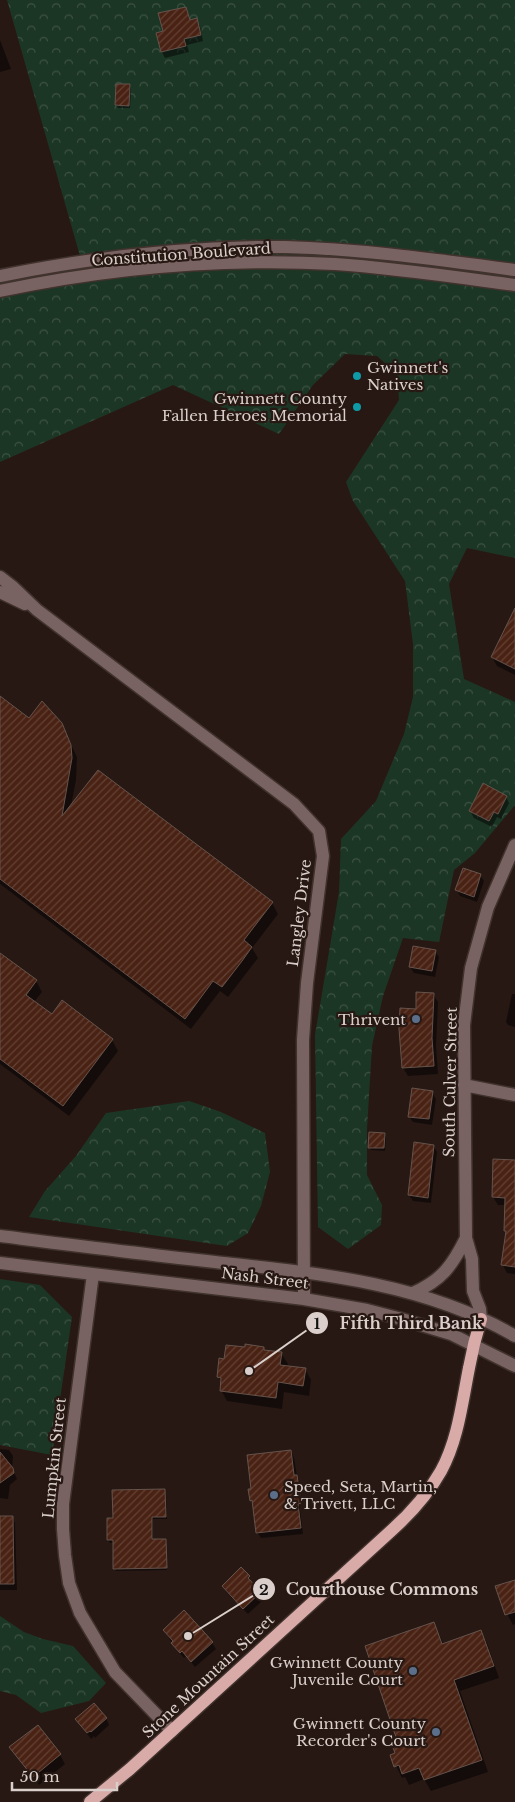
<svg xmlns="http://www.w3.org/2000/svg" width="515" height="1802" font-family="'Libre Baskerville',serif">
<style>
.forest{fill:url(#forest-crowns)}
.shadow{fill:#0007}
.building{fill:url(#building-hatch);stroke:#65534c}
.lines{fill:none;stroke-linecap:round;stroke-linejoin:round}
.minor-casing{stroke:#40322d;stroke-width:15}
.major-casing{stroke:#40322d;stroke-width:15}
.minor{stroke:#796362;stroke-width:12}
.major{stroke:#d8aaa8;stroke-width:12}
.culture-dot{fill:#0f9aa8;stroke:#271813;stroke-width:2}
.service-dot{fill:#5c6f8a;stroke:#271813;stroke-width:2}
.labels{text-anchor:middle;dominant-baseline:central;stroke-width:4.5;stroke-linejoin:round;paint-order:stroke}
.street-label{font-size:15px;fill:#dacfcb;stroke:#271813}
.poi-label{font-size:15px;fill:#dacfcb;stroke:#271813;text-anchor:end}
.leader{fill:none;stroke:#dacfcb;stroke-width:2}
.callout-dot{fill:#dacfcb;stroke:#271813;stroke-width:2}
.mark-label{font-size:15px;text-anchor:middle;font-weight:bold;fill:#111}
.callout-label{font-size:16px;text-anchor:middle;font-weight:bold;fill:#dacfcb;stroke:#271813;stroke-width:4.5;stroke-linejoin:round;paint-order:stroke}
</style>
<defs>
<pattern id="forest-crowns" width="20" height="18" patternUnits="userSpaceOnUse" patternTransform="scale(1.25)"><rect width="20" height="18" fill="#1c3625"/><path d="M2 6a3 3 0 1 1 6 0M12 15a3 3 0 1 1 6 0" fill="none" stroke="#3c5243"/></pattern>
<pattern id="building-hatch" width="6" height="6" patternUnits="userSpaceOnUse" patternTransform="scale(1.25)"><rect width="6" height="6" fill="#492214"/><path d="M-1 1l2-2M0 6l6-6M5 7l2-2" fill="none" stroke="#634135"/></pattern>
</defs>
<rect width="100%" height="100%" fill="#271813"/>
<path class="forest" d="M7,0H515V558L467,548L449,584L464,679L515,702V805L475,853L454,870L439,942L403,938L383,996L372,1046L367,1129V1175L382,1205L381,1225L348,1249L318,1227L315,1035L339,892L341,839L376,801L404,734L413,697V644L405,581L353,501L346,482L399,400L397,374L377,356L345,354L313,385L279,434L173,385L0,462V281L84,270Z
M189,1101L221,1112L265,1133L270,1172L261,1206L248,1233L227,1246L29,1217L45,1191L76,1156L106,1113Z
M0,1279L40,1285L72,1317L52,1455L0,1445Z
M0,1616L24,1632L43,1639L73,1646L106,1683L89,1701L41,1713L16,1695L0,1691Z"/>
<path class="shadow" d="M186,8L191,21L196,20L200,26L203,41L187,45L189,52L165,58L162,52L157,34L164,32Z
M0,40L11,69L0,72Z
M130,86L131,88L130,108H118L116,105Z
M515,611V675L497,666L492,657Z
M0,698L30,720L42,703L61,724L77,757L76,780L71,806L272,903L278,914L252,948L258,958L228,997L220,991L191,1029L0,884Z
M506,797L509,803L501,819L497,817L492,827L474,818L470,811Z
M480,875L484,881L477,902L460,896L457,890Z
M435,951L439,957L435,977L414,973L410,967Z
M0,954L36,981L42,992L34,1002L52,1016L112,1040L118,1051L69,1116L0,1064Z
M433,994L438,1002L436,1046L438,1074L408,1076L403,1068L417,1010Z
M512,994H515V1027L508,1025L506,1022Z
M432,1092L436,1099L432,1125L413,1122L409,1116Z
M384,1134L386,1137L385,1151L371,1150L369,1147Z
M433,1146L437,1152L431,1203L413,1201L409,1195Z
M515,1161V1274L507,1273L503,1265L507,1234L505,1231L506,1205H498L493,1197Z
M263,1348L265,1351L281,1353L288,1364L287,1367L305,1369L311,1380L309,1396L284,1392L282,1409L227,1401L221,1390L222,1383L218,1377L225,1361Z
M0,1449L9,1450L13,1456L12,1468L17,1479L10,1485L8,1499L0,1498Z
M291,1451L294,1458L297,1476L299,1480L296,1478L303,1534L261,1538L257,1532L254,1506L251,1500L252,1490Z
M299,1481L300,1482L303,1509Z
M164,1490L166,1493L167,1519H153V1541L166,1540L167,1543V1570L116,1571L115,1568L114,1542L110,1543L108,1540L114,1519Z
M0,1517H12L15,1523L17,1590H0Z
M249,1577L251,1584L264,1599L248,1614L227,1593L223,1587Z
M515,1581V1624L513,1625L507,1614Z
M434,1624L444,1645L481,1632L487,1643L499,1678L460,1691L488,1772L431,1791L424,1779L409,1785L405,1777L402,1778L391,1756L396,1754Z
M164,1630L212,1643L216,1649L195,1667L186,1656L184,1658L176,1649Z
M106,1718L109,1725L95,1738L94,1736L91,1739L76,1719Z
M10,1747L60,1755L65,1764L39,1785Z"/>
<path class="building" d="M186,7L190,20L197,18L201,35L184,39L186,46L161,52L156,33L163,31L158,13Z
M116,84H130L129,106L115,105Z
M515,608V669L491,657Z
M0,696L29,718L42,701L62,723L71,745L72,758L62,816L98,770L273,902L244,940L252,947L242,961L222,987L213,981L185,1019L0,879Z
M483,783L507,796L498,814L494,812L489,821L469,811Z
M463,868L481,874L474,897L455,890Z
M413,946L436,950L432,971L409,967Z
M0,953L37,980L26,995L52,1014L62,1000L113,1039L63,1106L0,1059Z
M416,992L434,993L432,1038L434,1066L402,1068L399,1029L400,1008L416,1009Z
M412,1088L433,1091L429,1119L408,1117Z
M369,1132L385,1133L384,1148H368Z
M414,1142L434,1145L428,1198L408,1195Z
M493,1159L515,1160V1267L501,1265L506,1231H504L505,1198L492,1197Z
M245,1344L264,1347V1350L282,1352L280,1365L306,1368L303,1386L278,1382L276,1398L220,1391L221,1378L217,1377L219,1358L224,1359L226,1345L245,1347Z
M291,1450L294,1475H297L301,1503L298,1504L301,1528L256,1533L252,1500L250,1501L248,1489H251L247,1455Z
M0,1452L13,1468L14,1473L0,1483Z
M165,1489L166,1517H152V1539H166L167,1568L113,1569V1540H107V1518H113L112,1490Z
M0,1516H13L14,1584H0Z
M241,1567L250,1576L248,1578L261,1592L243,1609L222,1586Z
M515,1580V1612L505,1615L495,1586Z
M184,1610L213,1642L191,1662L182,1651L180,1653L171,1643L173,1641L163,1630Z
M434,1622L442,1644L481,1630L494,1666L454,1680L482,1760L424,1780L419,1768L402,1774L399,1765L394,1767L390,1755L395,1753L392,1745L398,1743L365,1646Z
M94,1703L107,1718L91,1732L90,1731L87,1733L75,1719Z
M38,1725L61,1754L33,1777L9,1747Z"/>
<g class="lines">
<defs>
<path id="minor" d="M0,276C94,257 190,246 285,247C362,249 439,260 515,270
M0,291C109,268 223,258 335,264C395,268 455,277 515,285
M0,577L13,587L37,610L294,804L319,831L323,856L307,983L303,1040L304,1299
M0,592L25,604
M464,1085L515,1095
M0,1236C72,1245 143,1254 215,1262C318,1273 424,1283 515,1336
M0,1263L304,1299L367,1310L398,1318L451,1334L515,1366
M93,1274L63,1504V1529L65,1555L69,1583L80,1613L115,1672L172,1731
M413,1293C442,1280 452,1266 466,1238
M481,1319L480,1309L473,1291L472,1259L466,1238L464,1025L471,968L488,907L515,845"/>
<path id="major" d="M90,1802L130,1769L392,1530C411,1513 428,1494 441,1471C458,1440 462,1403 469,1368C472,1351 476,1335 481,1319"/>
</defs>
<use href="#minor" class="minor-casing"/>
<use href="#major" class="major-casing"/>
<use href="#minor" class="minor"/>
<use href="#major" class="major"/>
</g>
<g class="culture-dot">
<circle cx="357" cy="376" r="5"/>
<circle cx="357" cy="407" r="5"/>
</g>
<g class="service-dot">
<circle cx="416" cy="1019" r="5"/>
<circle cx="274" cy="1495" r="5"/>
<circle cx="413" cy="1671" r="5"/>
<circle cx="436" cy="1732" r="5"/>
</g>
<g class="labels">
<g class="street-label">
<text transform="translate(181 254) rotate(-4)">Constitution Boulevard</text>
<text transform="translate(299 913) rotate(-83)">Langley Drive</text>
<text transform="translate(450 1082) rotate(-89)">South Culver Street</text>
<text transform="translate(265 1278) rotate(7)">Nash Street</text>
<text transform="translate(54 1458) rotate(-84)">Lumpkin Street</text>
<text transform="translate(208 1676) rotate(-43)">Stone Mountain Street</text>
</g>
<g class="poi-label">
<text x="367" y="367" text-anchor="start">Gwinnett's<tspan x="367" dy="17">Natives</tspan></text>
<text x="347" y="398">Gwinnett County<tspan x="347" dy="17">Fallen Heroes Memorial</tspan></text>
<text x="406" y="1019">Thrivent</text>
<text x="284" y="1486" text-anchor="start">Speed, Seta, Martin,<tspan x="284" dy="17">&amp; Trivett, LLC</tspan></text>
<text x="403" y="1662">Gwinnett County<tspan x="403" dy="17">Juvenile Court</tspan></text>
<text x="426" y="1723">Gwinnett County<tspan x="426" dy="17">Recorder's Court</tspan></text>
</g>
</g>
<path class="leader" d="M249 1371L317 1323M188 1636L264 1589"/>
<g class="callout-dot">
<circle cx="249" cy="1371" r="5"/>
<circle cx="188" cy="1636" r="5"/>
<circle cx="317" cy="1323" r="12"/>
<circle cx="264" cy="1589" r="12"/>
</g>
<g class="mark-label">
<text x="317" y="1329">1</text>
<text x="264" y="1595">2</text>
</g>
<g class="callout-label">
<text x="411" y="1329">Fifth Third Bank</text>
<text x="382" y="1595">Courthouse Commons</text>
</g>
<path d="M12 1782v8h105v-8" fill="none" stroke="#dacfcb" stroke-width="2.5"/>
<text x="20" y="1782" font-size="15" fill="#dacfcb" stroke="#271813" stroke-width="4" paint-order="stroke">50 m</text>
</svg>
